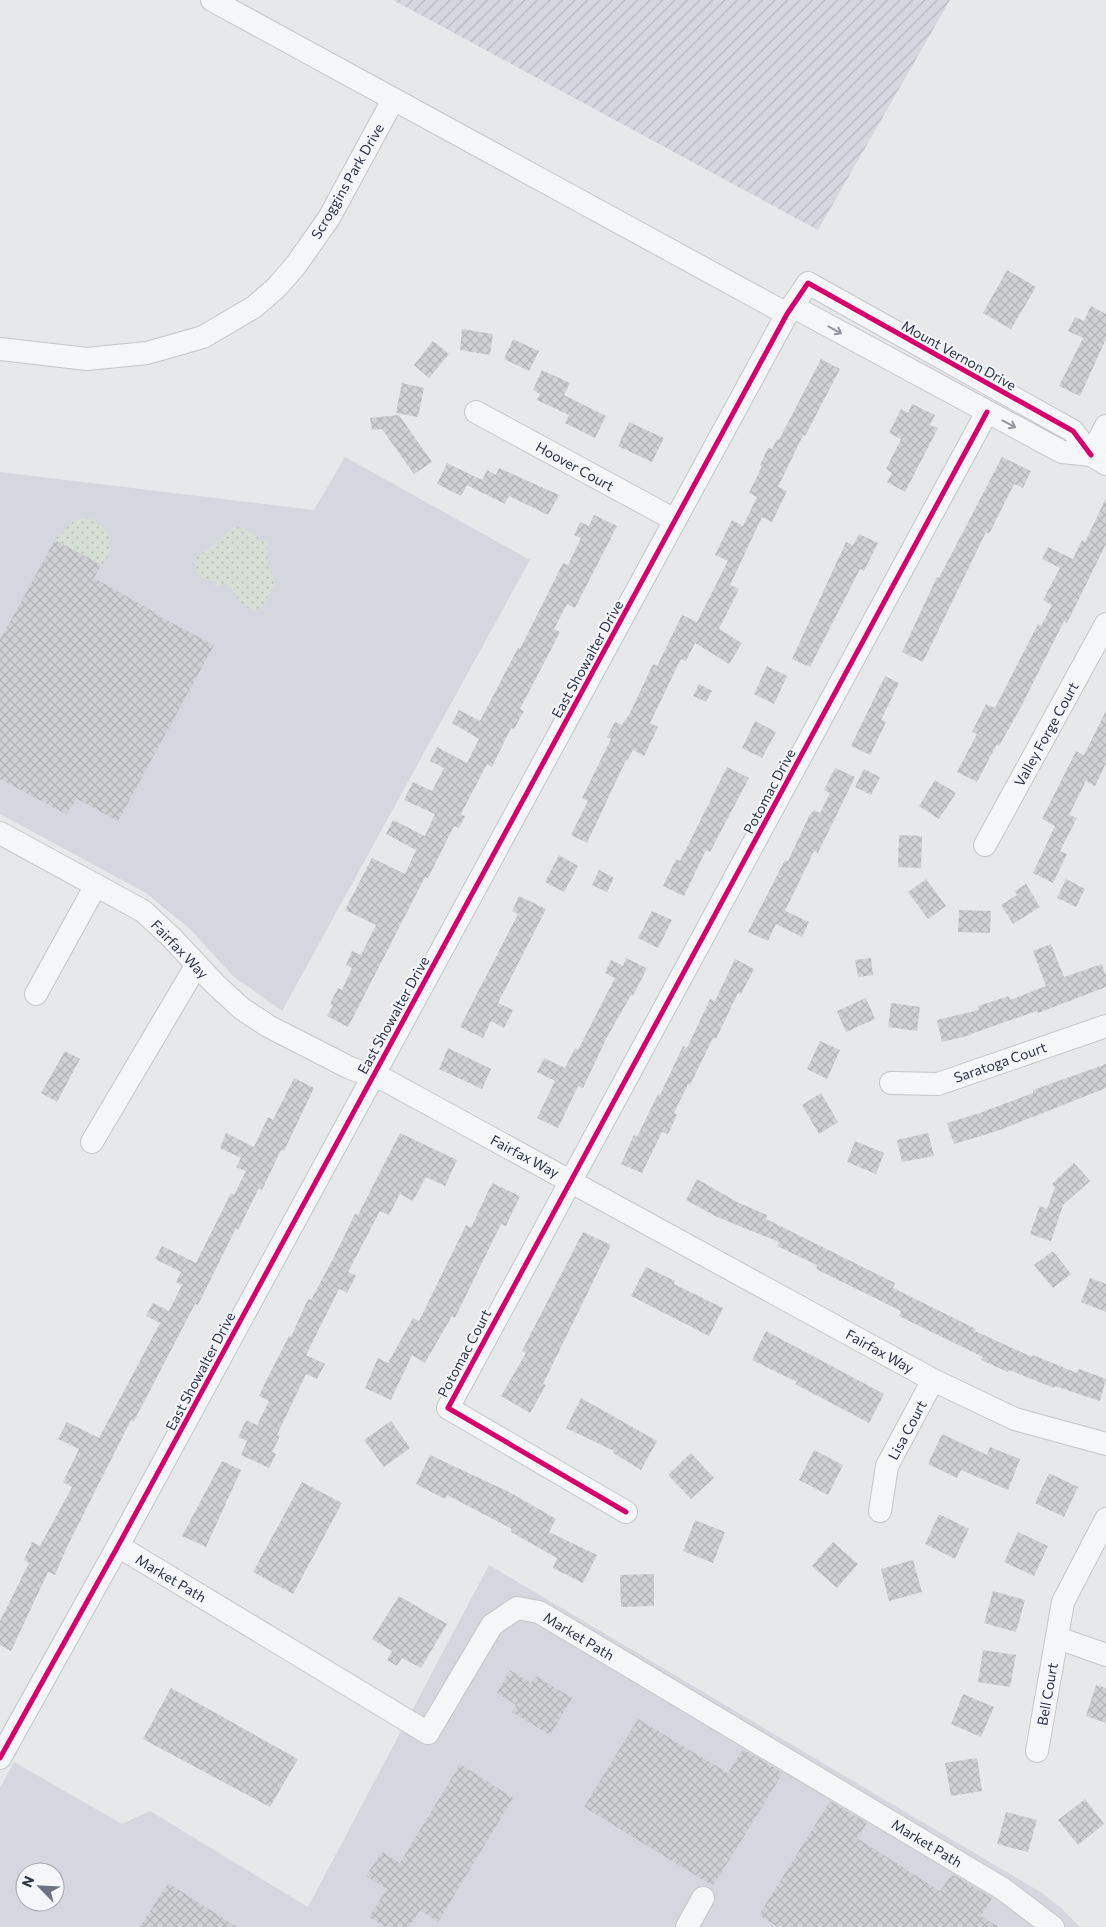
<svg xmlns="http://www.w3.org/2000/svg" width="1106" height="1927" font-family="Commissioner,sans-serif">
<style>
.built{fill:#d4d7dd;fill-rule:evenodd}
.industrial{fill:url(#industrial-furrows)}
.park{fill:url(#park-dots)}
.building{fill:url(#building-cross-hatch)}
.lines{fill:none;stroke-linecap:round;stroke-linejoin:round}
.minor-casing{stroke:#c4c6c8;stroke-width:24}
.minor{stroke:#f5f6f7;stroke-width:22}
.cycleway-casing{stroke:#f4f6f9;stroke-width:8}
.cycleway{stroke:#d6006c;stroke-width:5}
.oneway{stroke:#90959e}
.labels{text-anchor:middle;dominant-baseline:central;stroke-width:4;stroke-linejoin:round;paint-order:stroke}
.street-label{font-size:14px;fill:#2b3445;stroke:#f4f6f9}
</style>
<defs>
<pattern id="industrial-furrows" width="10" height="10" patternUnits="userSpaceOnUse" patternTransform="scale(1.25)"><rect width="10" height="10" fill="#d4d7dd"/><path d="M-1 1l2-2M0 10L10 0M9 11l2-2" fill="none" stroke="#b6b9bf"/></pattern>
<pattern id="park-dots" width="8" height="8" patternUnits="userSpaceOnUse" patternTransform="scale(1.25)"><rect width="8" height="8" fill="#d6ded6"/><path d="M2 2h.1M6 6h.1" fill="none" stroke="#b8bfb9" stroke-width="1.8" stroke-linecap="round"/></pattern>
<pattern id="building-cross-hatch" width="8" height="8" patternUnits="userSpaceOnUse" patternTransform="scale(1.25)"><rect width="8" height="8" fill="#ced0d3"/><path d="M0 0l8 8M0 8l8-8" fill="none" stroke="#b1b3b6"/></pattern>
</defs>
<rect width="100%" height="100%" fill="#e6e8ea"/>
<path class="built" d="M345,457L530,560L282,1011L233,976L190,929L146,893L0,814V472L314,510Z
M489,1565L1042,1893L1061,1908L1080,1927H0V1788L14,1762L122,1824L150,1811L308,1907ZM25,1872H55V1902H25Z"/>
<path class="industrial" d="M393,0H950L818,230Z"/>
<path class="park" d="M88,518C109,524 119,550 101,565L55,540L58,533L62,535C68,524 75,518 88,518Z
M241,527L267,543L268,564L276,581L263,606L255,611L241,605C236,595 234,589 224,583L221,586H214L216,582C200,579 195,576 195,559L233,528Z"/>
<path class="building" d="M1007,270L1036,287L1011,329L983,313Z
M1091,306L1106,314V339L1080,396L1059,386L1083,338L1068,331L1075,317L1084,321Z
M462,329L493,334L490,355L460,350Z
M513,339L539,351L529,371L504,359Z
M433,341L449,354L429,378L414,365Z
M821,359L840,369L805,436L803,435L778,487L787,491L772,522L762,517L730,585L739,589L719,629L742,643L729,664L695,643L686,661L681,659L650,723L658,727L644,756L633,750L627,761L626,760L587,843L571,835L588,801L582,798L611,739L607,737L615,722L622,725L630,713L653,664L657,666L682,615L697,622L728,561L715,555L732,520L743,526L757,497L749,493L762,466L760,465L768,448L772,449L777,439L779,440Z
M542,370L570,383L564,395L606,416L595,438L565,423L569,415L537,400L540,394L533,390Z
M402,383L424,388L418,417L396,413Z
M912,404L935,415L930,425L938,428L905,492L887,482L892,473L886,469L901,439L889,433L901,409L908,413Z
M399,415L432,462L414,474L382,429L372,430L370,418Z
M629,422L664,438L652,462L618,446Z
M1002,457L1031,471L1023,488L1014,484L989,534L986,532L923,662L902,652L937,577L939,578Z
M447,463L482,480L487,470L496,475L499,468L559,495L548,515L509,496L505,504L467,485L461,496L437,484Z
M1106,498V544L1067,623L1064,621L1022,705L999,746L997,744L977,782L957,772L977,734L972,732L986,704L995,708L1038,624L1041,626L1052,605L1043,600L1060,568L1042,559L1048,547L1073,559L1082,540L1085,542Z
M594,515L617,526L575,608L567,604L554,629L560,632L520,709L524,711L514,729L511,728L492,767L487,764L461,814L465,816L459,828L454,826L428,878L425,877L348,1027L327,1016L333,1006L330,1004L338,988L342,990L352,968L346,965L352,951L361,955L376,925L345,910L372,858L405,874L416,850L386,834L393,820L425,836L435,814L404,800L413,782L432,791L444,768L430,761L437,747L467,763L479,739L452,723L459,710L480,721L518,648L520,649L563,563L568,565L581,538L574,535L580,522L589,526Z
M859,534L878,543L864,571L860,569L810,667L792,659L846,542L853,545Z
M55,540L101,565L94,578L154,612L153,613L214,645L118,821L77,799L66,814L0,779V640Z
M767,666L787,676L774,704L754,694Z
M885,676L899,683L881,720L886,722L870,755L851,746Z
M699,684L712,691L706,702L693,696Z
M1106,711V763L1095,786L1086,781L1069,815L1077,818L1060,851L1067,854L1053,883L1033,873L1055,826L1042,819L1076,751L1084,755Z
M755,721L776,732L762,758L742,748Z
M727,767L749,778L710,852L706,850L684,896L663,886L676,859L680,861Z
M835,768L855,777L818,853L814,851L785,911L809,922L802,937L776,924L768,941L748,932L785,860L788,861L809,816L814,810L820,813L830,793L824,790Z
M864,769L880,777L871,795L855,787Z
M935,780L956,793L939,819L919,806Z
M899,835L922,836L921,868L898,867Z
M559,855L578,866L564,892L545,882Z
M599,870L614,878L607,892L592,885Z
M926,879L946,906L928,919L908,892Z
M1066,879L1085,889L1076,907L1057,898Z
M1026,884L1040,907L1013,924L1001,905L1017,895L1015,891Z
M519,896L546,909L498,1003L513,1010L504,1028L491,1021L483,1038L460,1027L518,914L512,911Z
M959,910L991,911L990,933L958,932Z
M652,911L672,920L658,948L638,938Z
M1051,944L1064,977L1102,964L1106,976V987L1038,1013L1037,1011L971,1034V1035L942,1042L937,1020L979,1010L978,1006L1009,996L1010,1000L1046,986L1033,951Z
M626,958L647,968L633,996L631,995L606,1039L583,1088L578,1086L558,1128L537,1118L555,1081L537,1072L544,1058L565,1068L575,1048L578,1050L615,978L605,973L611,960L623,966Z
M871,958L873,975L858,977L855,960Z
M735,959L754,969L741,994L738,993L716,1039L713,1038L690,1085L688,1084L674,1113L677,1115L668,1134L662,1132L642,1173L621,1164L634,1135L637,1137L658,1094L660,1095L683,1046L687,1048L710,999L715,1001Z
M866,998L875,1019L846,1032L837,1011Z
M891,1003L920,1007L917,1031L888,1027Z
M820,1041L840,1050L827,1079L807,1069Z
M448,1048L491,1069L482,1089L439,1069Z
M65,1051L80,1059L57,1102L41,1093Z
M1106,1064V1088L997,1131L954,1144L947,1123L977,1114L1033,1093V1090Z
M294,1078L314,1088L284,1151L281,1150L262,1190L259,1188L238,1230L236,1228L198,1305L195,1304L134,1421L131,1420L66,1549L55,1575L48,1572L11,1651L0,1645V1621L29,1563L24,1560L32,1542L40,1546L72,1487L63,1482L79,1449L58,1439L67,1422L99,1438L160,1323L146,1316L153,1303L169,1311L182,1285L176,1282L181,1272L155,1259L162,1246L196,1263L231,1193L234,1195L246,1171L236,1167L241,1158L220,1148L226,1133L254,1147L268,1117L273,1120Z
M821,1093L838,1122L819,1134L802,1105Z
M400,1133L457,1160L445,1186L426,1177L413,1201L400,1194L389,1215L380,1211L348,1272L356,1276L347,1293L339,1289L306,1355L325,1364L317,1379L306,1374L277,1435L280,1436L272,1452L276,1454L269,1468L241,1455L247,1441L238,1437L246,1420L257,1425L269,1401L259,1396L265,1383L289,1336L291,1337L308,1299L311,1300L334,1257L355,1214L358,1215Z
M928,1133L934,1156L902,1162L897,1140Z
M855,1141L884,1153L876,1174L847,1162Z
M1074,1163L1090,1181L1063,1205L1051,1241L1030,1234L1040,1206L1047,1209L1055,1187L1052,1184Z
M697,1179L737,1202L767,1215L766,1219L895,1283L893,1288L976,1329L975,1331L1032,1357L1033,1355L1077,1373L1079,1369L1106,1379L1100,1401L1055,1386L1054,1388L1009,1370L1008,1372L981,1360L983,1357L899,1316L901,1311L816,1269L817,1265L777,1246L779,1242L715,1216L686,1200Z
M492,1183L520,1196L506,1226L501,1224L455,1318L452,1316L425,1363L412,1355L391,1400L365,1388L378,1358L388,1363L413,1318L419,1321L466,1225L471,1228Z
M583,1232L611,1245L543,1384L546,1385L530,1413L501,1396L526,1353L522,1351Z
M1053,1251L1071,1274L1053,1288L1034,1265Z
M646,1267L675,1281L674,1284L723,1308L709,1336L631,1296Z
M1090,1278L1106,1284V1312L1081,1302Z
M766,1331L884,1394L869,1423L795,1384L797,1382L752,1360Z
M581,1398L657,1441L641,1470L613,1453L614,1451L566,1428Z
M391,1421L410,1448L384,1467L364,1440Z
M942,1434L987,1455L990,1447L1020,1459L1008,1490L961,1470L957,1478L928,1464Z
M814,1450L843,1465L828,1495L799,1480Z
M691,1453L714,1478L691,1499L668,1475Z
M430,1455L509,1492L556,1519L549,1532L597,1555L583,1583L553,1568L557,1558L511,1532L512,1529L447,1495L445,1499L416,1484Z
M222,1461L241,1470L206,1547L182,1536Z
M1049,1473L1078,1487L1064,1517L1035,1503Z
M302,1482L342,1503L293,1594L253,1572Z
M939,1514L969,1529L955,1559L925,1544Z
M695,1520L725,1532L713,1563L683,1551Z
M1018,1532L1048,1546L1034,1576L1004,1562Z
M833,1542L858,1564L837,1588L812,1566Z
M913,1560L922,1592L889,1601L881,1569Z
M654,1574V1606L621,1607L620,1575Z
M993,1591L1025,1600L1016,1632L984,1623Z
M399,1596L447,1624L421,1668L402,1658L397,1666L387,1660L392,1651L372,1639Z
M983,1650L1016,1655L1010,1687L978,1682Z
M510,1670L531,1683L536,1676L572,1698L550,1735L512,1712L516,1705L497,1693Z
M1096,1685L1106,1688V1723L1086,1716Z
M171,1688L298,1759L270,1807L143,1739Z
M963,1694L994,1707L981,1737L951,1724Z
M638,1719L728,1773L743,1749L783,1773L713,1886L584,1807Z
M977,1758L982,1791L951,1796L945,1763Z
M460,1764L513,1798L438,1922L420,1910L409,1927H386L369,1917L387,1889L366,1876L382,1852L400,1863Z
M1085,1799L1104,1824L1078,1845L1058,1820Z
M830,1801L867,1823L857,1838L940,1891L952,1874L992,1898L981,1916L999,1927H778L759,1915Z
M1006,1812L1037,1820L1028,1852L997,1844Z
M168,1883L237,1927H140Z"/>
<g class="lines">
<defs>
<path id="minor" d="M212,0L787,314
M792,306L1062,452L1091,455L1106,464
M0,349L87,359L147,353L203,337L254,307L277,287L296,265L329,218L393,100
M476,412L675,520
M1091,455L1106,426
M0,833L143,911L171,937L215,984L241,1008L268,1026L350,1068L387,1081L933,1380L1015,1419L1106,1444
M985,845L1106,624
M36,994L96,885
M891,1083L938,1084L1106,1026
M92,1142L196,966
M880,1511L887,1466L933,1380
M626,1512L448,1408L987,412
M118,1546L428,1733L492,1625L517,1608L539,1612L1003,1889L1053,1927
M1058,1638L1106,1655
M1037,1751L1063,1602L1106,1519
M0,1758L118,1546L787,314L808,283L1073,431L1091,455
M687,1927L703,1898"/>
</defs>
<use href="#minor" class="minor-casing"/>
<use href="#minor" class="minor"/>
<defs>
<path id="cycleway" d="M626,1512L448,1408L987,412
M0,1758L118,1546L787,314L808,283L1073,431L1091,455"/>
</defs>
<use href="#cycleway" class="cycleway-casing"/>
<use href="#cycleway" class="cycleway"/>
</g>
<defs><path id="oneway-shaft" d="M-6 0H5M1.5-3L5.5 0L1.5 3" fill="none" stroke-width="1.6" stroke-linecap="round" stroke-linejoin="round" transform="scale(1.25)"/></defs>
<g class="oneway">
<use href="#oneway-shaft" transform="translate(835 330) rotate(29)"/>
<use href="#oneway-shaft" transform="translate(1009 424) rotate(28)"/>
</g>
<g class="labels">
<g class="street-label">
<text transform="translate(347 181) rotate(-60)">Scroggins Park Drive</text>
<text transform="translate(959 355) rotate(29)">Mount Vernon Drive</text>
<text transform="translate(575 466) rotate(29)">Hoover Court</text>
<text transform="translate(587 659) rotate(-61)">East Showalter Drive</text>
<text transform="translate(1046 734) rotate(-61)">Valley Forge Court</text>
<text transform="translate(769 791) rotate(-62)">Potomac Drive</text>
<text transform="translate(180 949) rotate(46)">Fairfax Way</text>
<text transform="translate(393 1015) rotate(-61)">East Showalter Drive</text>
<text transform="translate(1000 1062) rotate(-19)">Saratoga Court</text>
<text transform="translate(525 1156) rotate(28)">Fairfax Way</text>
<text transform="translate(880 1351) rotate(29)">Fairfax Way</text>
<text transform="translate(464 1353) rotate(-62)">Potomac Court</text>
<text transform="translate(200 1371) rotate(-62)">East Showalter Drive</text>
<text transform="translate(907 1430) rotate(-62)">Lisa Court</text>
<text transform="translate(171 1578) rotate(31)">Market Path</text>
<text transform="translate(579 1636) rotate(31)">Market Path</text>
<text transform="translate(1047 1694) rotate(-80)">Bell Court</text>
<text transform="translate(927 1843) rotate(31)">Market Path</text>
</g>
</g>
<g transform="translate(40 1887) rotate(294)"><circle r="24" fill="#f4f6f9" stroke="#a4a8b1"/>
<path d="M0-4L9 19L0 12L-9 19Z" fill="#6c737f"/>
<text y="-8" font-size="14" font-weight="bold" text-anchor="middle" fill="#2b3445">N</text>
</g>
</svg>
